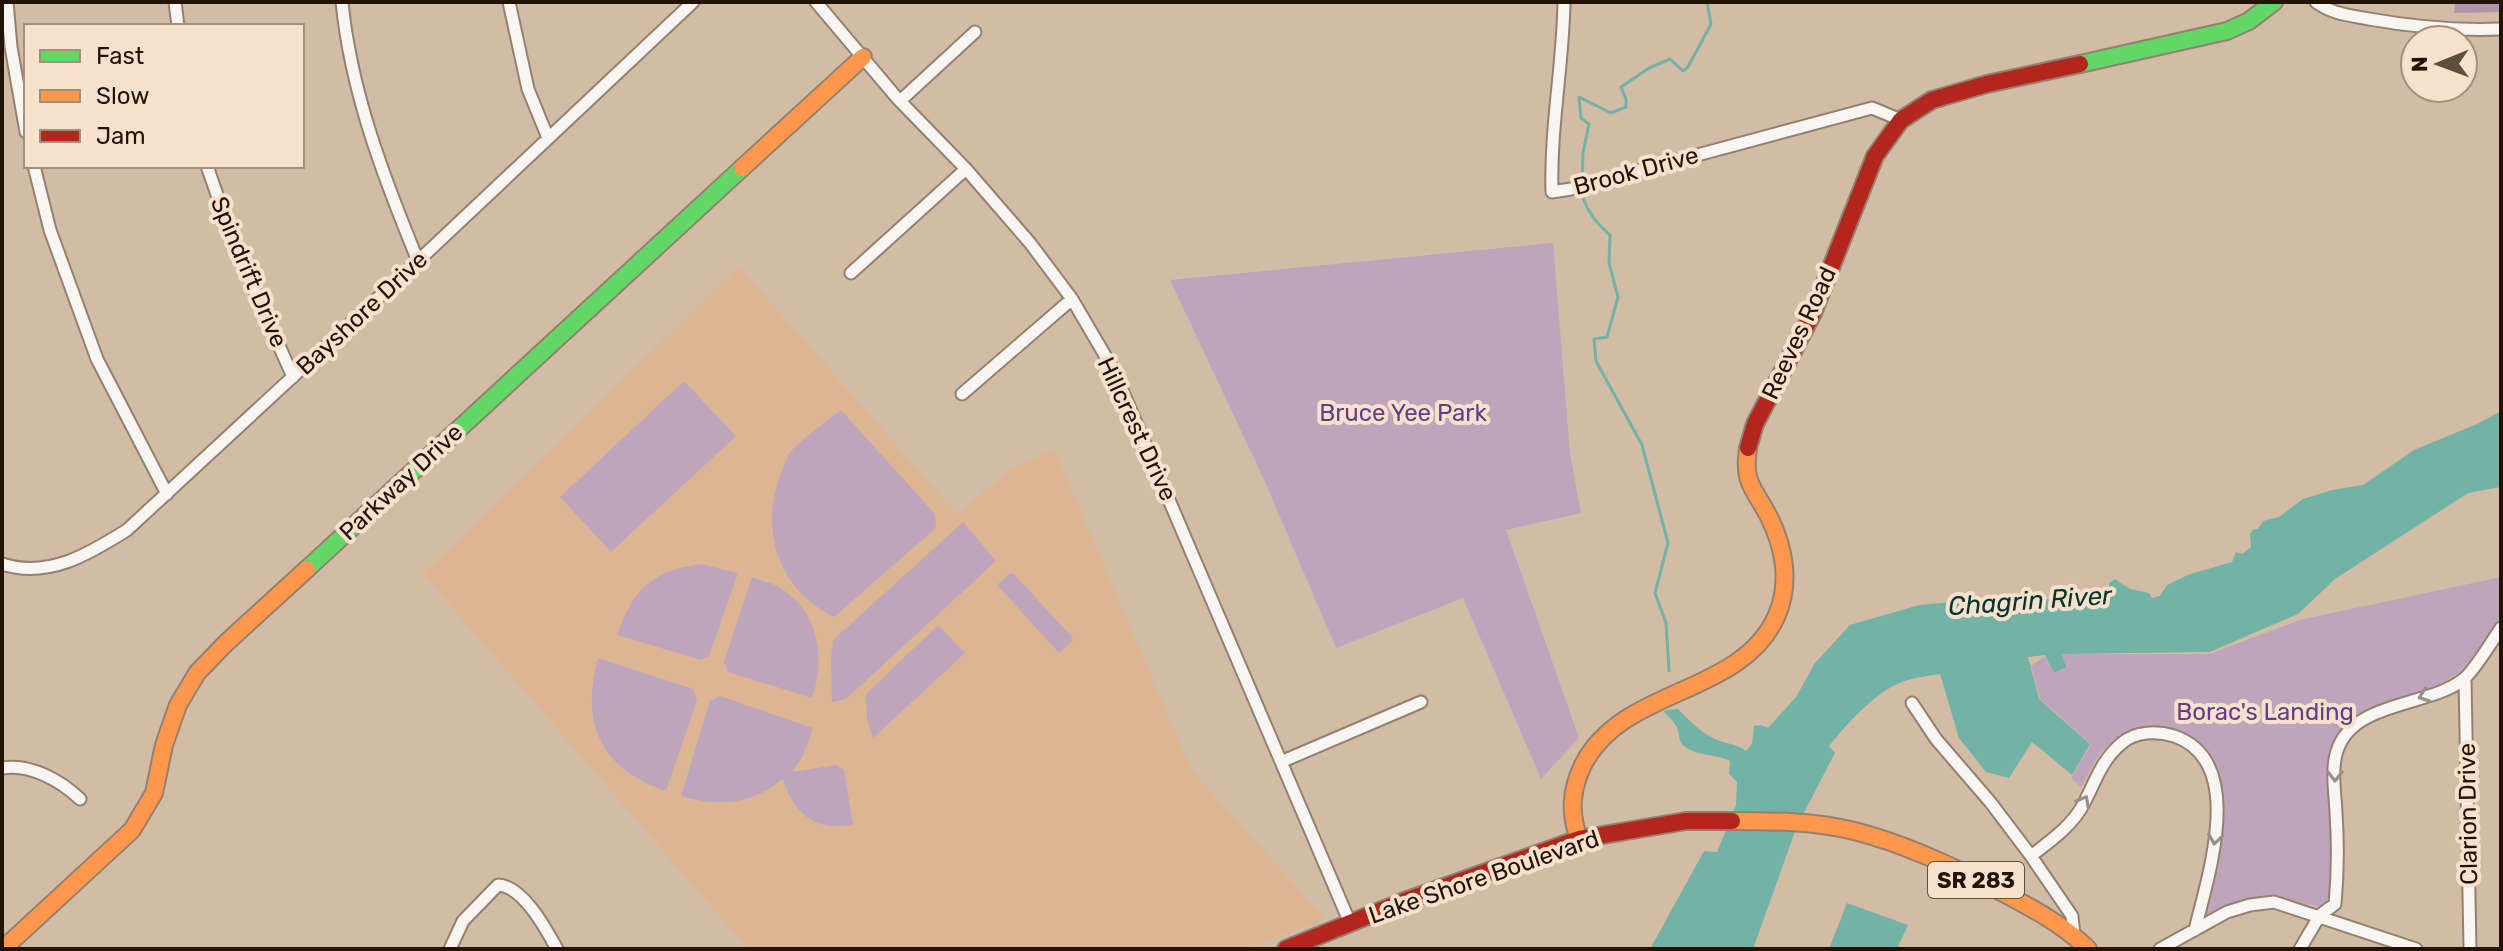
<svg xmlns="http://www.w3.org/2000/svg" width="2503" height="951" font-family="Rubik,sans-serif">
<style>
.built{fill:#dcb692}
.green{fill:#bfa5bb}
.forest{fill:#af94ac}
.water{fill:#72b3a5}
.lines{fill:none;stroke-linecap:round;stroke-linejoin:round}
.stream{stroke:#72b3a5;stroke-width:3}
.street-casing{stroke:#938170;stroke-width:15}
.fast-casing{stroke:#938170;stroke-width:20}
.slow-casing{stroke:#938170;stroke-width:20}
.jam-casing{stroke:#938170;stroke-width:20}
.street{stroke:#f8f5f2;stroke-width:11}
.fast{stroke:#63d668;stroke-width:16}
.slow{stroke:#ff974d;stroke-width:16}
.jam{stroke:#b3261e;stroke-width:16}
.oneway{stroke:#988f86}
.labels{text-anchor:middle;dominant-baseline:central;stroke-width:8;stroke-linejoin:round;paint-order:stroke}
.shield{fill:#f8e1cc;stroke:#62513f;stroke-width:2}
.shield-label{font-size:22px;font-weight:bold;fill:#221303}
.street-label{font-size:24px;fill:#221303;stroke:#f8e1cc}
.park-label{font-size:24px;fill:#643d8a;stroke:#f8e1cc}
.water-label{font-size:26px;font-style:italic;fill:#01332f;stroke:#f8e1cc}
</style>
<rect width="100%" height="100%" fill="#d3bca6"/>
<path class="built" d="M739,266L957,514L1012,468L1055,450L1191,769L1323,917L1322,921L1244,949H748L423,574Z"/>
<path class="green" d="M1553,243L1570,453L1581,513L1506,530L1579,738L1541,779L1463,598L1336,648L1265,482L1170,280Z
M684,381L736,436L611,552L560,497Z
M841,410L935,514L936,528L834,617C778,590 758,529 782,471C784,466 786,459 789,454C798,441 828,421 841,410Z
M963,522L996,561L846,699L832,702L831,659L833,640Z
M702,564L738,573L709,656L701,660L617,635C632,590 654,569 702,564Z
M1013,573L1072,637L1073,640L1059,653L997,585L1009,574Z
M752,577C762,581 773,583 782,589C819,613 826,659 812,698L728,672L724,662Z
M2501,577V621L2460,672L2437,686L2398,700L2342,731L2333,743L2330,764L2333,880L2331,898L2323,907L2271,897L2212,915L2207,914L2204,907L2222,817L2220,788L2196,744L2183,733L2161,726L2136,730L2115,739L2100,753L2081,787L2071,778L2091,744L2040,699L2031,666L2045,656L2054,673L2068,667L2060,654H2210L2299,620Z
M938,625L965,653L873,738L867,720L866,694Z
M598,658L693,689L697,700L666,791C600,769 580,723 598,658Z
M720,696L813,728L803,756L792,772L836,765L844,770L853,824C815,833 794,813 783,779C751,805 719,807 681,796L710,701Z"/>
<path class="forest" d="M2455,2H2501V12L2454,13Z"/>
<path class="water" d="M2501,411V487L2468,493L2335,579L2298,614L2210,652L2061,654L2067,667L2054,673L2045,655L2028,657L2039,699L2090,744L2072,775L2032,742L2009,778L1986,772L1959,738L1940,674C1929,676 1918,677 1908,680C1878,688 1848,723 1829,746L1835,753L1797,826L1753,949H1650L1704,851L1717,852L1736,805L1737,782L1729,774L1730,761C1717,754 1695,756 1684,746C1678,741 1680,735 1677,728C1675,722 1669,717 1664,712L1666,710L1678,709C1690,721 1700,732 1715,739C1726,744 1738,744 1746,751L1752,744L1754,726L1761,725L1768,728L1796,697L1815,663L1850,625L1919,605L1974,600L2027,601L2030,593C2056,604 2082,608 2109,597V583L2115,579L2130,589L2149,593L2152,598L2160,596L2167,585L2190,574L2232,562L2236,552L2242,554L2251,547L2250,534L2254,529H2258L2263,521L2279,517L2303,499L2332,490L2363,485L2414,450L2477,424Z
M1847,903L1908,925L1897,949H1829Z"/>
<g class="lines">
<path class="stream" d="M1582,183L1583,153L1589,124L1581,118L1579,97L1611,113L1626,107V99L1621,87L1649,68L1670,59L1683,71L1688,67L1711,24L1707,2
M1582,190C1583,207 1597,224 1610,235L1609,263L1618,297L1607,337L1594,339L1596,361L1642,445L1668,543L1655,593L1666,623L1669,671"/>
<defs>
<path id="street" d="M7,2L11,47L26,132
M175,2L178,26
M342,2C351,93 384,178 418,261
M509,2L528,89L548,138
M816,2L897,98L966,169L1030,243L1072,299L1113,369L1350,923
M1564,2C1563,66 1550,128 1552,192L1571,189L1872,108L1901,120
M2316,2C2332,14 2349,15 2369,19C2414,27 2455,31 2501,29
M900,101L975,32
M34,166L50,230L97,359L167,494
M207,166L236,249L293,377
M851,273L966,169
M962,394L1072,299
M2,564C48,579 89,554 127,530L418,261L693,2
M2465,678L2470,949
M1912,703L1936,739L1991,803L2031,856L2072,916L2074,935
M1283,761L1421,702
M2,768C30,763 61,781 80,799
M2031,856C2050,841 2071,827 2083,805C2095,783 2101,760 2122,743C2136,731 2157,731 2174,736C2248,761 2207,878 2195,930
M450,949L463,921L498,885C523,886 546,929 557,949
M2160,949L2227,912L2250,905L2274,902L2416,949
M2300,949L2320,915L2335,904C2338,873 2338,843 2336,812C2335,793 2331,769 2337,751C2353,700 2432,707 2465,678C2476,668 2492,641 2501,628"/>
<path id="fast" d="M2080,64L2227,31L2249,21L2274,2
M307,569L742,168"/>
<path id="slow" d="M742,168L863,57
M1732,821C1773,821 1814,821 1854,831C1902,843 1947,864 1990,886C2024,904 2061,922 2088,949
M1579,839C1569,812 1571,789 1584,763C1625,686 1742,696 1777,615C1791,582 1784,546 1768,515C1753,487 1743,483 1748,448
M3,949L132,830L154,793L164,745L178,705L197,673L226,643L307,569"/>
<path id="jam" d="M1748,448L1755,424L1813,313L1875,156L1901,120L1932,100L1987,84L2080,64
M1286,949L1402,902L1579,839L1686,821H1732"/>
</defs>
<use href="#street" class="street-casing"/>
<use href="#fast" class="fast-casing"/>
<use href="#slow" class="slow-casing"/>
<use href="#jam" class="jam-casing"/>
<use href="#street" class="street"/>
<use href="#fast" class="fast"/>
<use href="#slow" class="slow"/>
<use href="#jam" class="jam"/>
</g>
<defs><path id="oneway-chevron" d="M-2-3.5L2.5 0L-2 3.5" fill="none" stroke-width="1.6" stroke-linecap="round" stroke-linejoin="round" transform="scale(2)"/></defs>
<g class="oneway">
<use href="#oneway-chevron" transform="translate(2424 696) rotate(161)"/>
<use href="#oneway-chevron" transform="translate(2335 776) rotate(90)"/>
<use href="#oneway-chevron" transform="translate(2084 801) rotate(-62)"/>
<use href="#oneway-chevron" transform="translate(2215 839) rotate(99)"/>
</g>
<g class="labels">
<rect class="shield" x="1928" y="862" width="96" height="36" rx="6"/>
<g class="shield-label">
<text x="1976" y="880">SR 283</text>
</g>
<g class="street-label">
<text transform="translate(1636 171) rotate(-15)">Brook Drive</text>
<text transform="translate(249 272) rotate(67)">Spindrift Drive</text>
<text transform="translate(362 313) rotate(-43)">Bayshore Drive</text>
<text transform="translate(1799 333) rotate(-65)">Reeves Road</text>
<text transform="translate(1137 429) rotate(65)">Hillcrest Drive</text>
<text transform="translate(401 482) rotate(-43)">Parkway Drive</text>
<text transform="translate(2468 814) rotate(-91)">Clarion Drive</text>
<text transform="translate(1484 877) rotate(-19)">Lake Shore Boulevard</text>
</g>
<g class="park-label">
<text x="1403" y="413">Bruce Yee Park</text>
<text x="2265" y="712">Borac's Landing</text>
</g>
<g class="water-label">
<text transform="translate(2030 601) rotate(-4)">Chagrin River</text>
</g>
</g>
<rect width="2503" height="951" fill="none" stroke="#221303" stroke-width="8"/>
<rect x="24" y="24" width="280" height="144" fill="#f8e1cc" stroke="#a28f7c" stroke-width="2"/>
<rect x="40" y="50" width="40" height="12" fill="#63d668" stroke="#a28f7c" stroke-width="2"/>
<text x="96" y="64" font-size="24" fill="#221303">Fast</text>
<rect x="40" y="90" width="40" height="12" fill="#ff974d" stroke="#a28f7c" stroke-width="2"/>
<text x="96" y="104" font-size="24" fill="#221303">Slow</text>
<rect x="40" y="130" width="40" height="12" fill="#b3261e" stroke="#a28f7c" stroke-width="2"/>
<text x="96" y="144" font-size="24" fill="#221303">Jam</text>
<g transform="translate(2439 64) rotate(269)"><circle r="38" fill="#f8e1cc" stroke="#a28f7c" stroke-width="2"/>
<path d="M0-6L14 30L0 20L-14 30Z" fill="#604e3c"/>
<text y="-12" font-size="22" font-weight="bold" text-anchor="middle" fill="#221303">N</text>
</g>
</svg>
